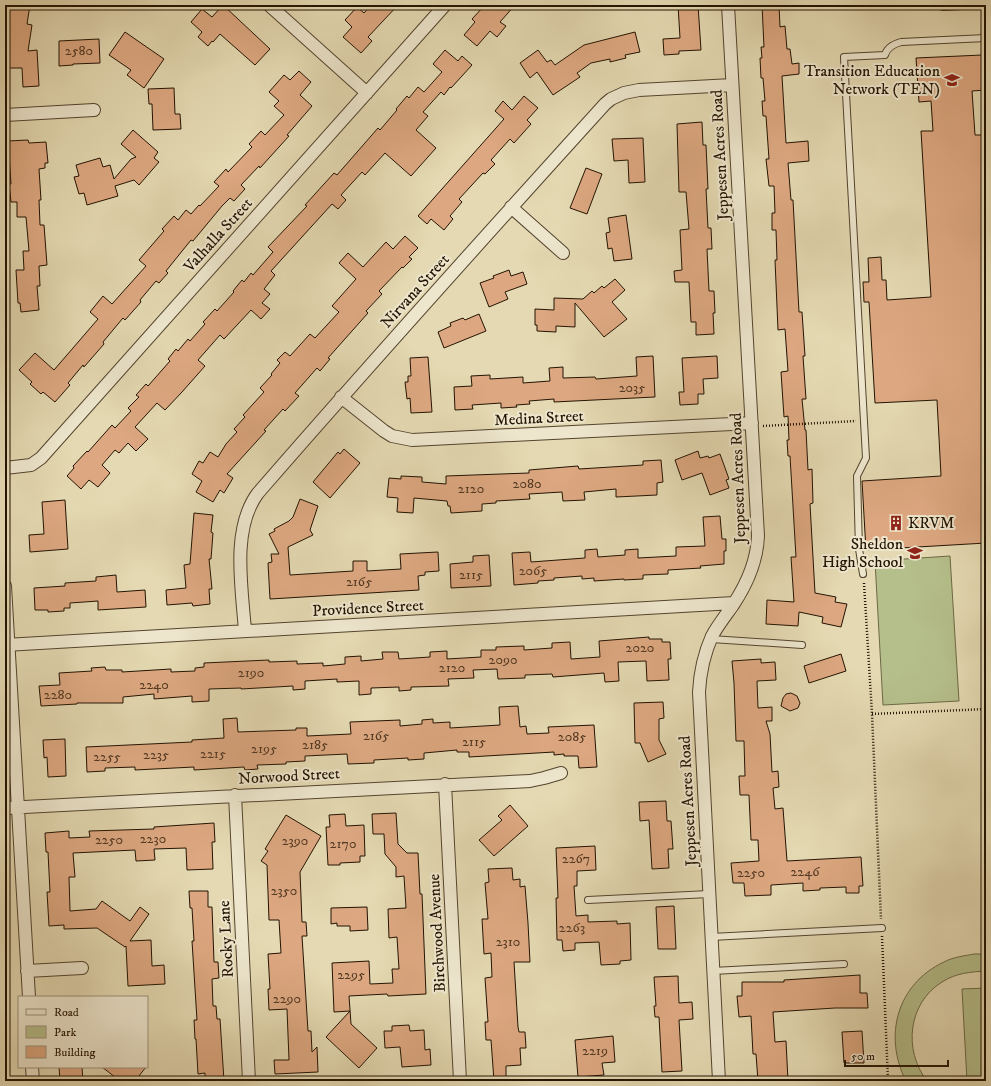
<svg xmlns="http://www.w3.org/2000/svg" width="991" height="1086" font-family="'IM FELL DW Pica',serif">
<style>
.green{fill:#b5bf8b;stroke:#6c6946}
.building{fill:#dda881;stroke:#231302}
.lines{fill:none;stroke-linecap:round;stroke-linejoin:round}
.service-casing{stroke:#53442e;stroke-width:8}
.minor-casing{stroke:#53442e;stroke-width:14}
.path{stroke:#231302;stroke-width:2.5;stroke-dasharray:1 2;stroke-linecap:butt}
.service{stroke:#ede6cd;stroke-width:6}
.minor{stroke:#ede6cd;stroke-width:12}
.labels{text-anchor:middle;dominant-baseline:central;stroke-width:4;stroke-linejoin:round;paint-order:stroke}
.number-label{font-size:14px;fill:#523822}
.poi-label{font-size:16px;fill:#231302;stroke:#ede6cd;text-anchor:end}
.street-label{font-size:16px;fill:#231302;stroke:#ede6cd}
</style>
<rect width="100%" height="100%" fill="#e4d9b2"/>
<filter id="stains"><feTurbulence type="fractalNoise" baseFrequency=".005" numOctaves="4"/><feColorMatrix values="0 0 0 0 .2 0 0 0 0 .09 0 0 0 0 .02 0 0 0 .5 -.17"/></filter>
<radialGradient id="worn" r=".72"><stop offset=".6" stop-color="#630" stop-opacity="0"/><stop offset="1" stop-color="#630" stop-opacity=".3"/></radialGradient>
<path class="green" d="M950,556L959,701L883,705L875,561Z
M974,954H986V971C970,972 956,973 942,982C908,1003 903,1050 927,1081H906C883,1036 897,984 944,962C953,957 964,956 974,954Z
M986,988V1081H967L962,989Z"/>
<path class="building" d="M8,5H30L27,24L32,25L28,51L37,50L39,86L23,87L22,68H6L5,13L7,14Z
M223,5L270,49L255,65L220,34L213,42L212,41L208,46L198,37L202,32L191,22L202,9L212,17Z
M371,5H398L368,37L372,41L361,53L343,37L352,27L345,20L357,7L364,13Z
M485,5H515L500,22L506,26L497,37L490,31L477,46L464,35L475,22L472,19Z
M678,5H698L701,50L679,51V54L664,55L663,39L680,38Z
M762,5H779L780,27L785,26L787,49H790L792,64L799,63V74L782,76L786,143L808,141L809,161L788,163L791,200H793L799,312H802L805,356H803L806,399H802L805,430H806L808,470L812,469L813,503L810,504L815,593L836,597L835,602L847,604L841,627L822,623L823,617L799,612L798,626L766,624L767,600L794,602L791,557H796L790,456H788L787,440H789L788,416L784,417L781,372L788,371L785,329L778,330L775,260H777L776,230H772V213H775L774,186H769L766,159H769L766,116H763L762,101H765L763,78H761L760,58H762L761,47H764Z
M125,32L164,59L144,88L127,75L131,70L109,55Z
M635,32L640,52L625,55L626,58L610,62V59L591,63L577,73L580,77L553,95L537,72L530,78L520,63L538,50L547,62L551,60L555,65L584,45Z
M99,39L100,63L73,64V65L59,66V41Z
M445,50L458,61L462,56L472,65L451,88L450,87L444,95L441,92L423,112L428,116L416,130L436,148L411,176L385,153L365,175L362,172L341,195L346,200L338,209L332,204L271,271L275,275L264,289L270,294L262,303L270,309L261,319L251,310L224,339L220,335L198,360L205,366L182,392L165,410L157,403L135,427L148,439L136,451L128,443L119,453L115,450L102,465L110,473L98,487L89,480L81,489L67,476L74,468L73,466L87,451L88,452L112,425L115,428L131,411L128,408L139,397L136,395L146,384L148,386L170,361L168,359L176,349L178,351L188,339L190,341L205,324L203,322L215,309L217,311L234,292L233,291L242,280L244,282L251,273L253,275L273,252L268,247L307,206L305,205L334,173L337,175L378,128L380,130L397,110L396,109L407,96L409,98L418,87L424,92L442,72L433,64Z
M982,55V58L986,57V90L972,91L975,135H986V543L866,550L862,481L941,476L937,400L875,403L869,302H864L863,282H869L868,258L881,257L882,280H886L887,300L931,297L921,131H933L931,101L919,102L916,58Z
M299,71L311,82L300,95L312,106L287,135L289,136L260,168L259,166L241,185L245,189L234,201L230,198L222,206L193,241L191,240L166,271L168,273L159,283L156,281L140,300L141,302L125,320L123,318L103,342L104,344L84,367L83,365L68,383L70,385L55,402L43,392L41,394L30,384L32,382L19,370L35,353L54,370L98,319L90,312L103,296L112,304L146,266L139,260L164,231L162,229L174,216L178,220L186,210L191,214L199,205L200,206L219,186L214,182L226,169L228,172L252,147L249,144L261,131L265,135L284,115L274,106L279,101L269,92L284,75L290,80Z
M174,88L175,114H180L181,129L153,130L152,104H149L148,89Z
M524,96L538,108L527,120L531,124L514,143L510,139L491,160L495,164L485,174L483,173L459,199L462,202L450,216L453,219L444,230L431,219L427,224L418,216L504,119L495,111L503,101L512,110Z
M702,122L703,145H706L708,189H706L708,228H711L712,249H707L709,291H714L715,313H713L714,334L696,335V322H691L689,282H675L674,271L682,270L680,230L689,229L686,192H679L677,124Z
M133,130L158,152L154,158L159,162L139,185L134,180L115,186L118,196L87,205L84,193L79,194L74,177L79,176L76,165L100,158L103,167L110,165L114,179L131,159L136,157L121,144Z
M643,138L645,182L629,183L628,160L614,161L612,139Z
M28,140L29,143L46,142L48,163H45V168L39,169L41,200H39L40,225H44L47,265L39,266L40,286H37L39,310L21,312L20,303H18L16,270H24L23,251H29L26,217H17V202H11L9,184H11L8,141Z
M586,168L602,174L587,214L570,208Z
M626,215L632,259L614,261L612,248L608,249L606,233L610,232L608,218Z
M405,236L418,248L409,257L412,259L403,268L402,267L379,291L382,294L366,311L368,313L328,358L330,359L320,371L317,368L295,393L299,396L285,411L283,409L264,430L266,431L227,474L233,478L224,493L220,490L213,502L196,492L202,481L192,474L199,461L203,463L210,452L218,457L226,444L237,432L234,429L245,417L243,415L264,392L260,388L272,375L271,374L280,363L277,360L285,352L290,356L310,334L315,338L339,312L332,306L356,279L339,263L348,253L363,267L386,242L393,249Z
M509,270L511,276L523,272L527,284L505,292L508,299L489,307L480,283L494,278L493,276Z
M615,279L625,290L612,302L627,319L604,337L575,303V327L556,326V332L537,331V325H535V309L554,310V298L583,299L592,291L594,293L602,286L604,288Z
M479,314L486,331L444,348L438,332L451,326L450,323L463,318L465,320Z
M653,356L655,397L554,402V399L529,401L530,404L516,405L517,407L501,408V403L472,405L473,409L455,410L454,387L472,386L471,376L490,375V379L523,377V383L550,381L549,368L563,367V378L595,377L596,379L637,376L636,357Z
M717,356L718,378L703,379L704,394H698V404L680,405L679,392H684L682,358Z
M428,357L432,412L411,413L410,398L407,399L405,382H408V376H411L410,358Z
M344,449L360,463L330,498L313,482L338,452L340,454Z
M698,451L700,458L708,456L709,458L720,454L729,479L726,480L729,488L710,495L702,473L682,480L675,460Z
M661,460L663,482L657,483V495L616,497V489L584,492L585,500L563,501L562,492L529,494L530,499L496,501V503L482,504V511L451,513L450,506H448L447,501L414,498L413,513L397,512L398,498L387,497L389,478L401,479V476L422,477V482L446,484V476L529,473V470L578,466L579,469L643,465V461Z
M300,499L318,506L310,530L313,535L288,547L290,575L353,571V561H367V571L401,569L400,554L438,552L439,571L425,572V575L418,576L419,590L270,599L268,563L272,562L271,554H279L269,534L275,531L274,529L289,521L293,517Z
M65,500L68,549L30,552L29,535L44,534L42,502Z
M194,513L213,515L211,532L213,533L211,559H209L212,589H209L210,604L193,606L192,603L167,605L166,590L186,588L184,565L190,564Z
M720,516L722,539H726V551H724V564L700,566L701,568L668,570V574L643,575V579L624,580V579L594,581V578L582,579V576L554,578V580L538,581V583L514,585L512,553L530,552L531,562L585,558V550L597,549L598,557L625,555V550L638,549V558L676,556V547L705,546L703,517Z
M489,555L491,586L451,588L450,564L473,562V556Z
M116,575L117,592L145,590L146,607L98,610V601L70,603V608H64V611L48,612V610H35L34,588L65,586V583L96,581V577Z
M649,637V639H662V642H670L671,659H668L669,680L647,681L646,661L618,662L619,681L605,682L604,673L553,677L552,674L525,675V678L498,679L497,669L473,670L474,678L448,679L449,686L411,687V690L399,691V687L371,688V694L359,695V681L337,682V679L305,681V689L293,690V686L241,689V688L209,689V701L192,702V696L154,699V694L123,697V703H77V704L41,706L39,686L60,685L59,673L92,671L91,668L105,667L106,670H122V672L171,669V672L195,671V668L204,667V663L269,660V662L297,661V664L323,663V666L345,664V657L361,656V661L383,659L382,652H398L399,659L430,657V652L447,651V659L481,657V650H496V647L524,646V650L552,648V643L570,642L571,659L600,657L599,641Z
M841,654L846,671L809,683L804,666Z
M761,659V663L775,662L776,680L757,681L758,708L772,707V721H766L770,734L772,772L778,771L779,787L773,788L775,809L783,808L787,861L861,857L863,886H859V893H846V887L820,888V890L803,891V883L771,885V895L745,896L744,883H733L731,863L759,861L758,840H751L749,795H740L739,776H745L744,741H736L734,683L732,661Z
M791,693L797,696L800,703L798,708L790,711L781,706L783,698L786,694Z
M663,702L664,718L659,719V740L666,754L648,762L640,743H635L634,703Z
M518,706L520,727L526,726L527,734L549,733L548,727L594,725L597,767L579,768L578,756H564V754L554,755V752L469,757V752H457V750L424,753V759L408,760V758L374,760V763L348,764L347,754L305,756V761L286,762V764L257,765L258,769L245,770L244,767L194,770V767L135,770V767L105,768V771L87,772L86,747L192,742V740L224,738L223,719L237,718L238,732L296,730V728H307V736L351,734L350,722L400,720V726L422,724V720L433,719V723L450,722V728L500,725L499,707Z
M65,739L66,776L48,777L47,757L44,758L43,740Z
M666,801L667,821H671L673,849H668L669,868L652,869L649,820L640,821L639,802Z
M510,805L528,826L494,856L479,840L502,820L498,816Z
M396,813L398,844L407,853H418L420,894H422L426,994L388,996L387,994L349,996L351,1024L377,1048L359,1068L326,1037L350,1011L334,1012L332,963L369,961L370,984L393,983L392,969H399L397,937L389,938L388,909L406,908L404,876L396,877V867L385,854L384,834H373L372,814Z
M345,814L346,826L364,825L365,856H360V862L340,863V865H328L326,827H330L329,815Z
M286,815L321,836L300,872L302,922H306L307,936H302L308,1031H311L312,1052L317,1047L318,1072L275,1074L274,1060H289L287,1009L269,1010L268,989H270L268,954L281,953L279,920H269L267,865L261,861L268,851L265,849Z
M214,823L215,842H212L213,869L187,870L186,848L154,849L155,860L136,861L135,850L73,853L75,877H69L70,911L96,909L102,901L130,921L140,907L149,914L130,941L151,940L152,966L164,965L165,984L128,986L126,946L125,947L97,928L64,929V925L49,926L47,892H50L48,852H46L45,833L69,831V838L90,837L89,831L154,829V827Z
M595,846L596,870L577,871V886H574L576,916L588,915V922L617,921V924L630,923L631,960L620,961V964L601,965L599,942L575,943V950L563,951L562,940H557L556,898H558L556,848Z
M512,868L513,880L520,879V887L525,886L528,923L530,962H514L518,1027L519,1032H525L526,1048H520L521,1065L506,1066V1081H494L491,1040H486L485,1022H488L485,978L492,977L491,953L484,954L482,919H488L485,883L489,882L488,869Z
M189,891H208V907H212L214,962H218L219,978L212,979L213,1006H216L217,1019H220L224,1081H205V1073L198,1074L196,1039H195L194,1020H197L192,941H194L192,908H190Z
M674,906L676,949H658L656,907Z
M367,907L368,930L350,931V926H337V923L331,924V908Z
M860,975V993H867L868,1008H835L773,1012L775,1042L786,1041L788,1081H758L756,1054H753L751,1016L739,1017L737,996H742V982H784V980Z
M678,976L679,1003L692,1002L693,1019L679,1020L682,1071L662,1072L659,1017H655L654,1006H656L654,977Z
M409,1025L410,1031L424,1030L425,1050L430,1049L431,1065L402,1067L400,1047L385,1048L384,1031H392V1026Z
M862,1031L864,1063H844L842,1032Z
M613,1036L615,1062L602,1063L604,1075L578,1077L575,1040Z
M59,1067H82L83,1081H60Z
M102,1067H146L135,1081H120Z"/>
<g class="lines">
<defs>
<path id="service" d="M936,5L944,7L982,5
M863,574L859,549L857,476L866,458L844,57L885,55C887,47 894,44 901,42L986,38
M711,639L802,645
M588,900L709,894
M711,937L882,928
M713,971L844,964"/>
<path id="minor" d="M269,5L367,93
M5,115L94,110
M511,207L563,253
M341,397L384,431L392,436L412,440L752,423
M5,468L31,465L41,458L445,5
M5,586L29,997
M245,631C242,588 231,529 258,493C372,362 488,233 605,104L611,99L624,93L639,90L732,85
M5,645L734,603
M445,784L460,1081
M235,795L249,1081
M5,808L530,781L544,778L561,773
M27,971L82,968
M32,1067L33,1081
M719,1081L699,692C700,672 704,654 712,636C718,625 726,615 733,605C747,584 757,562 758,536L728,5"/>
</defs>
<use href="#service" class="service-casing"/>
<use href="#minor" class="minor-casing"/>
<path class="path" d="M763,426L856,421
M864,583L872,714L881,919
M872,714L986,709
M882,936L888,1081"/>
<use href="#service" class="service"/>
<use href="#minor" class="minor"/>
</g>
<defs>
<symbol id="school-bare" viewBox="-9 -9 18 18"><path d="M0-5L7-2L0 1L-7-2ZM-4 1L0 2.5L4 1V4Q0 6-4 4Z" fill="#8f2418" stroke="#ede6cd" stroke-width="2.5" paint-order="stroke"/></symbol>
<symbol id="building-bare" viewBox="-9 -9 18 18"><path d="M-4-6H4V6H1V3H-1V6H-4ZM-2.5-4.3h1.7v1.8h-1.7ZM.8-4.3h1.7v1.8H.8ZM-2.5-1h1.7V.8h-1.7ZM.8-1h1.7V.8H.8Z" fill="#8f2418" stroke="#ede6cd" stroke-width="2.5" paint-order="stroke"/></symbol>
</defs>
<g fill-rule="evenodd">
<use href="#school-bare" x="941" y="69" width="22" height="22"/>
<use href="#building-bare" x="885" y="512" width="22" height="22"/>
<use href="#school-bare" x="904" y="542" width="22" height="22"/>
</g>
<g class="labels">
<g class="number-label">
<text x="79" y="51">2580</text>
<text x="632" y="388">2035</text>
<text x="527" y="484">2080</text>
<text x="471" y="489">2120</text>
<text x="533" y="571">2065</text>
<text x="471" y="575">2115</text>
<text x="359" y="582">2165</text>
<text x="640" y="648">2020</text>
<text x="503" y="660">2090</text>
<text x="452" y="668">2120</text>
<text x="251" y="673">2190</text>
<text x="154" y="685">2240</text>
<text x="58" y="695">2280</text>
<text x="376" y="736">2165</text>
<text x="572" y="737">2085</text>
<text x="474" y="742">2115</text>
<text x="315" y="745">2185</text>
<text x="264" y="749">2195</text>
<text x="213" y="754">2215</text>
<text x="156" y="755">2235</text>
<text x="107" y="757">2255</text>
<text x="153" y="839">2230</text>
<text x="109" y="840">2250</text>
<text x="295" y="841">2390</text>
<text x="343" y="844">2170</text>
<text x="576" y="859">2267</text>
<text x="805" y="872">2246</text>
<text x="751" y="873">2250</text>
<text x="284" y="891">2350</text>
<text x="572" y="928">2263</text>
<text x="508" y="942">2310</text>
<text x="351" y="975">2295</text>
<text x="287" y="999">2290</text>
<text x="595" y="1051">2219</text>
</g>
<g class="poi-label">
<text x="940" y="71">Transition Education<tspan x="940" dy="18">Network (TEN)</tspan></text>
<text x="908" y="523" text-anchor="start">KRVM</text>
<text x="903" y="544">Sheldon<tspan x="903" dy="18">High School</tspan></text>
</g>
<g class="street-label">
<text transform="translate(720 155) rotate(-93)">Jeppesen Acres Road</text>
<text transform="translate(218 235) rotate(-48)">Valhalla Street</text>
<text transform="translate(415 291) rotate(-48)">Nirvana Street</text>
<text transform="translate(539 418) rotate(-3)">Medina Street</text>
<text transform="translate(738 478) rotate(-92)">Jeppesen Acres Road</text>
<text transform="translate(368 608) rotate(-3)">Providence Street</text>
<text transform="translate(289 776) rotate(-3)">Norwood Street</text>
<text transform="translate(688 801) rotate(-93)">Jeppesen Acres Road</text>
<text transform="translate(437 933) rotate(-93)">Birchwood Avenue</text>
<text transform="translate(226 939) rotate(-93)">Rocky Lane</text>
</g>
</g>
<rect width="991" height="1086" fill="none" stroke="#e4d9b2" stroke-width="20"/>
<rect x="6" y="6" width="979" height="1074" fill="none" stroke="#231302" stroke-width="2"/>
<rect x="10" y="10" width="971" height="1066" fill="none" stroke="#231302"/>
<rect x="18" y="996" width="130" height="72" fill="#ede6cd" stroke="#9c927c"/>
<rect x="26" y="1009" width="20" height="6" fill="#ede6cd" stroke="#9c927c"/>
<text x="54" y="1016" font-size="12" fill="#231302">Road</text>
<rect x="26" y="1026" width="20" height="12" fill="#b5bf8b" stroke="#9c927c"/>
<text x="54" y="1036" font-size="12" fill="#231302">Park</text>
<rect x="26" y="1046" width="20" height="12" fill="#dda881" stroke="#9c927c"/>
<text x="54" y="1056" font-size="12" fill="#231302">Building</text>
<path d="M845 1060v6h103v-6" fill="none" stroke="#231302" stroke-width="2"/>
<text x="851" y="1060" font-size="12" fill="#231302" stroke="#ede6cd" stroke-width="3" paint-order="stroke">50 m</text>
<rect width="100%" height="100%" filter="url(#stains)"/>
<rect width="100%" height="100%" fill="url(#worn)"/>
</svg>
